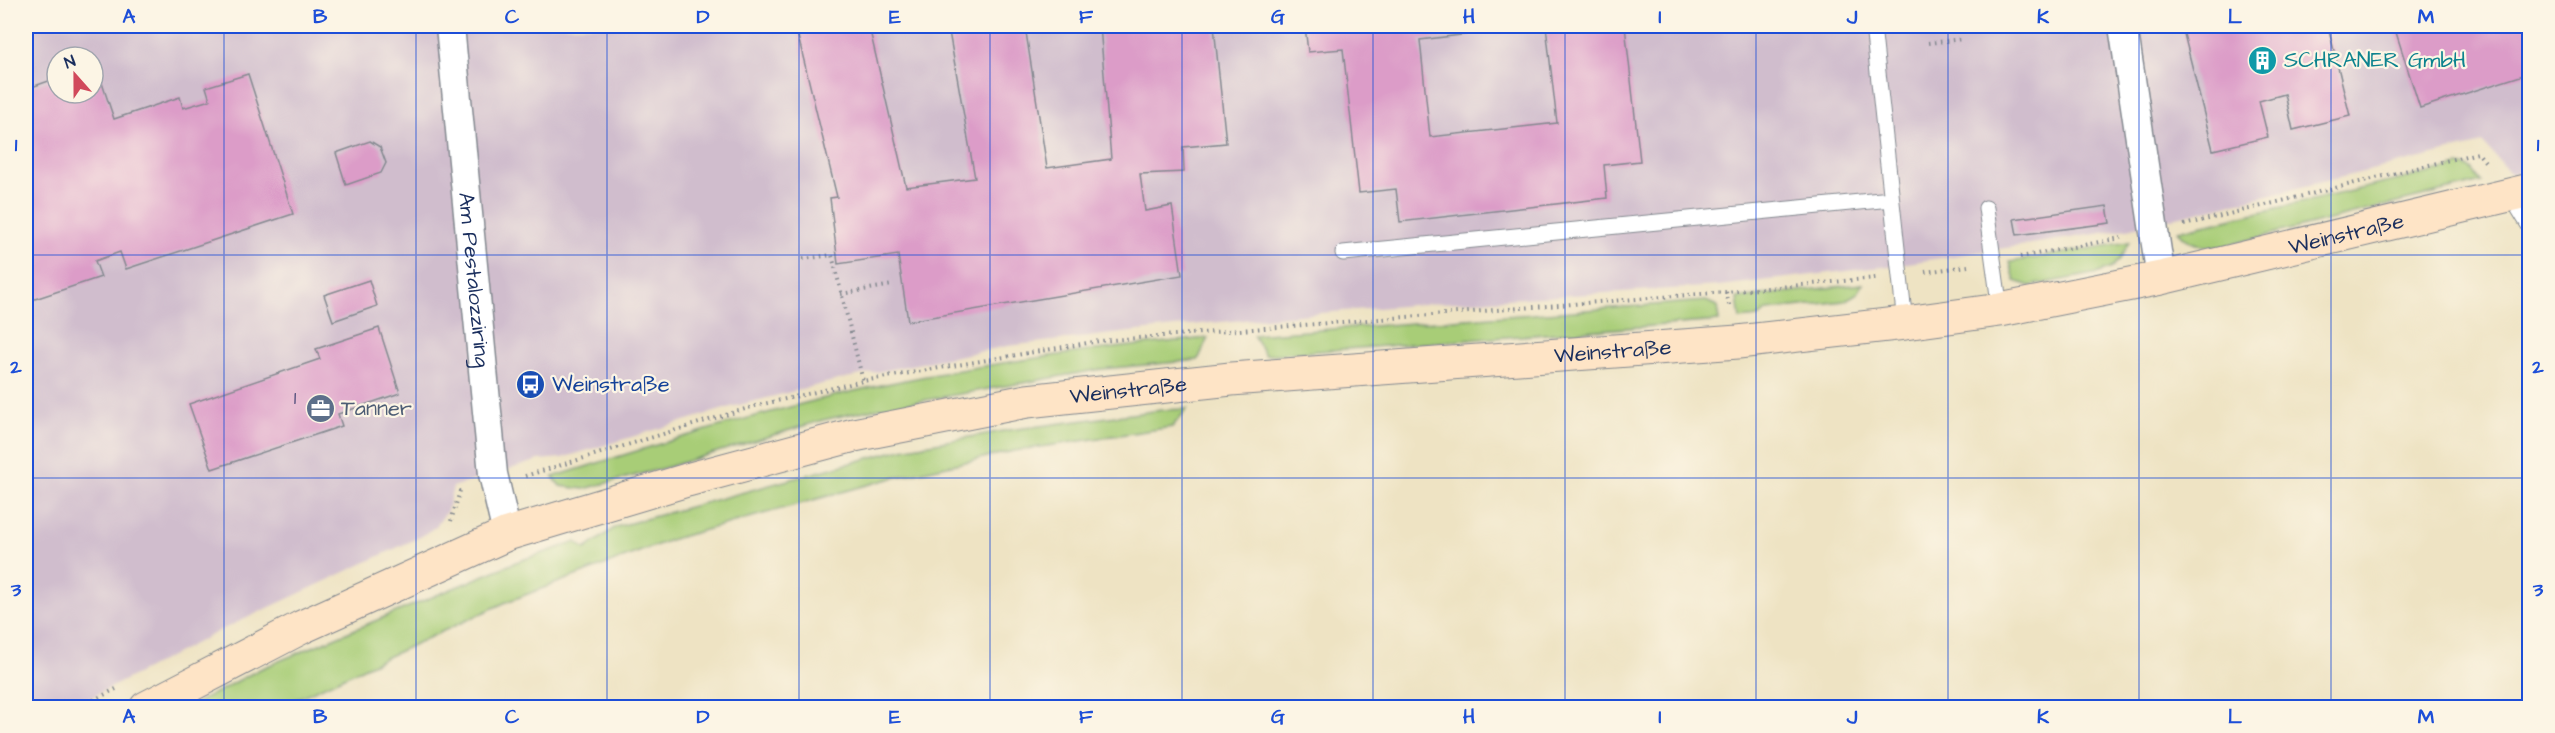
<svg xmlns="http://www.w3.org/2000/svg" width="2555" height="733" font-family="'Architects Daughter',sans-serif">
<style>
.industrial{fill:#d0bdcd;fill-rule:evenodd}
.green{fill:#a8cd77;stroke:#627e6a;stroke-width:1.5}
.building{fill:#dc9cc8}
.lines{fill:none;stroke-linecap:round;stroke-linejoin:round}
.lane-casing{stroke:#848990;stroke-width:17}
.street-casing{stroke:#848990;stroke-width:31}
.secondary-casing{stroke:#848990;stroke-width:35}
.path{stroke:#848990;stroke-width:4;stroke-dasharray:1.5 4.5;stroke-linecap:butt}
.lane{stroke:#fff;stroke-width:15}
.street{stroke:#fff;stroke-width:28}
.secondary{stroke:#fee4c6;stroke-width:33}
.grid{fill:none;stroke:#1d4ed8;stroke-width:1.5;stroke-opacity:0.55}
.labels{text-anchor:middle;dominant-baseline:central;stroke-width:4.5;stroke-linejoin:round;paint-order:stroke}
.number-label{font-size:20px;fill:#4b4a78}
.culture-label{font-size:22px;fill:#0d838f;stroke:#fcf5e5;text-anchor:start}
.street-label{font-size:22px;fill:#1b2f5e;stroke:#fcf5e5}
.transit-label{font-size:22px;fill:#164399;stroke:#fcf5e5;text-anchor:start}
.service-label{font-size:22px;fill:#4e5e75;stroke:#fcf5e5;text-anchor:start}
.neatline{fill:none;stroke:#1d4ed8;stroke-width:2}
.grid-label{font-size:20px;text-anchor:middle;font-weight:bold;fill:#1d4ed8}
</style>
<rect width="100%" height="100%" fill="#fcf5e5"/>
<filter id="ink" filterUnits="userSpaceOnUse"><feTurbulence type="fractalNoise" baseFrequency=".0167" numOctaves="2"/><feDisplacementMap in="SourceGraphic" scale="12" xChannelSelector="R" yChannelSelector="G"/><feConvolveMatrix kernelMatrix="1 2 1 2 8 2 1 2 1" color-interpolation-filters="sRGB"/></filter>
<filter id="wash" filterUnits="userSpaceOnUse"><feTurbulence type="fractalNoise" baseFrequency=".008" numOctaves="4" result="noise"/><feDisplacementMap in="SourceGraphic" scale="24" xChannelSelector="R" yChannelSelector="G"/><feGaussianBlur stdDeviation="1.35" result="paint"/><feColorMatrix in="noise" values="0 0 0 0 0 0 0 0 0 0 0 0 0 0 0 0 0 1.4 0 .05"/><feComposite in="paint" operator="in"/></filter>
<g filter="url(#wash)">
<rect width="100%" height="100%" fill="#eee3c3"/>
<path class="industrial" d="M26,26H2529V169L2511,174L2483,143L2128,229L1889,266L1719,286L1424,304L1209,323L1008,346L846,378L731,407L562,458L539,460L453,487L447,511L436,526L422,536L223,629L73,707H26ZM57,57H93V93H57Z"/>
<path class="green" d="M2459,166L2472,169L2481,182L2220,247C2202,247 2190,245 2178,231Z
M2129,242L2120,259L2111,268L2098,273L2030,286L2015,281L2010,262Z
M1863,284L1858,293L1844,301L1768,310L1758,317L1740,319L1737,298Z
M1706,301L1717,306L1719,321L1265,355L1253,335Z
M1208,338L1198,360L1102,369L869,410L823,420L671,466L584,489L560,486L553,477C655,445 758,413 863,389C976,364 1092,349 1208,338Z
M1187,409L1172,427L1014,451L889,479L673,539L504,603L279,707H189L260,669L516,562L576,542L585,549L616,527L902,449L1009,430L1162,410Z"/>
<g id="blocks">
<path class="building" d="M839,26H869L906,187L975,178L948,26H1025L1047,168L1111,159L1100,26H1214L1226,143L1183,147L1184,172L1140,174L1145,211L1172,206L1182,275L908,321L898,255L838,264L830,198L837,197L798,36Z
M1305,26H1535L1420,40L1430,137L1557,123L1546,26H1625L1640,161L1604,165L1607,198L1400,222L1396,189L1359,193L1343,49L1308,52Z
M2182,26H2328L2350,116L2293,130L2285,94L2259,101L2268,137L2213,150Z
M2394,26H2530V73L2420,108Z
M96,65L114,119L180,97L183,108L210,100L206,87L248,74L293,214L126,269L120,252L95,261L101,277L26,302V89L57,78V93H93V66Z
M370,141L380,147L386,163L381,173L346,185L336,153Z
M2107,206L2110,223L2017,235L2014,219Z
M369,280L377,306L333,321L324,295Z
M379,328L400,393L338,414L342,426L212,469L189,404L320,359L316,349Z"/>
</g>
</g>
<g filter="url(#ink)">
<use href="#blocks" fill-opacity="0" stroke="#848990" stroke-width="1.5"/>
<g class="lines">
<defs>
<path id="lane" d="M1873,26L1905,323
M2511,196L2530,227
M1986,208L2000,310
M1343,253L1891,199"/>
<g id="street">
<path id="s1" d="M450,26L493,474L507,534"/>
<path d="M2123,26L2161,278"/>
</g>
<g id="secondary">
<path id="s2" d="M146,708L302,627L507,534L687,480L854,435L1027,401L1231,379L1738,342L1905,323L2000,310L2161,278L2530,190"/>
</g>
</defs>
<use href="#lane" class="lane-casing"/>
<use href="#street" class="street-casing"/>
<use href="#secondary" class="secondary-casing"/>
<path class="path" d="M1928,43L1963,39
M2184,225L2478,153L2487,164
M2020,257L2121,238
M803,259L832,255L863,381
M1925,272L1968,266
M1726,292L1730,309
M841,294L892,285
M525,476L755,406L863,381L1099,341L1726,292L1876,278
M451,521L460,491H462
M77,708L116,689"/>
<use href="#lane" class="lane"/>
<use href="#street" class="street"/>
<use href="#secondary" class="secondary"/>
</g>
</g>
<path class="grid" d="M224,26V708M416,26V708M607,26V708M799,26V708M990,26V708M1182,26V708M1373,26V708M1565,26V708M1756,26V708M1948,26V708M2139,26V708M2331,26V708M26,255H2530M26,478H2530"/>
<defs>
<symbol id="building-disc" viewBox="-11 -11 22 22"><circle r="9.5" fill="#0f9aa8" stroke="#fcf5e5"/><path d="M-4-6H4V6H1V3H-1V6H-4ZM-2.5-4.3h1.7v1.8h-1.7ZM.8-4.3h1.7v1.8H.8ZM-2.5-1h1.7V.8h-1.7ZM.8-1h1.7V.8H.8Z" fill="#fff"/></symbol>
<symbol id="bus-disc" viewBox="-11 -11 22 22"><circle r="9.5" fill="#1a4fb4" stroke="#fcf5e5"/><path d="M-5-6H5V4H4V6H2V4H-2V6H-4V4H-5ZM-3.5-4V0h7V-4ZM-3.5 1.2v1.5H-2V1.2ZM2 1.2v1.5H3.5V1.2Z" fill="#fff"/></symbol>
<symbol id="office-disc" viewBox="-11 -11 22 22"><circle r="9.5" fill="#5c6f8a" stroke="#fcf5e5"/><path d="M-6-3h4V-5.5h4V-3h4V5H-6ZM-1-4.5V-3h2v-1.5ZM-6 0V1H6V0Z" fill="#fff"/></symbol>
</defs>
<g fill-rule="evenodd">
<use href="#building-disc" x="2246" y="44" width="33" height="33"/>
<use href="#bus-disc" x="514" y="368" width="33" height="33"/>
<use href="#office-disc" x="304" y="392" width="33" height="33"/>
</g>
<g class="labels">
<g class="number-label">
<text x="295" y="398">1</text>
</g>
<g class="culture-label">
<text x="2284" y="60">SCHRANER GmbH</text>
</g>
<g class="street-label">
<text stroke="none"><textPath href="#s2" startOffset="2270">Weinstraße</textPath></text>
<text stroke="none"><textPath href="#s1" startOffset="255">Am Pestalozziring</textPath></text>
<text stroke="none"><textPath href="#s2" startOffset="1526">Weinstraße</textPath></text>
<text stroke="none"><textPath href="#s2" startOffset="1040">Weinstraße</textPath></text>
</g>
<g class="transit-label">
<text x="552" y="384">Weinstraße</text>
</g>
<g class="service-label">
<text x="341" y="408">Tanner</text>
</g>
</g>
<rect width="2555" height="733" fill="none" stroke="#fcf5e5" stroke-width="66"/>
<g transform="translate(75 75) rotate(339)"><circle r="28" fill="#fcf5e5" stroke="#a2a6af" stroke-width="1.5"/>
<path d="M0-4.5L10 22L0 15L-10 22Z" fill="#d1495b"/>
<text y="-9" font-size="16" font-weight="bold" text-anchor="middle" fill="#1b2f5e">N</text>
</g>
<rect x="33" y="33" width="2489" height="667" class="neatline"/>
<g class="grid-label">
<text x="129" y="23">A</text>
<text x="320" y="23">B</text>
<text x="512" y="23">C</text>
<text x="703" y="23">D</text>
<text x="895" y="23">E</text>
<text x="1086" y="23">F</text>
<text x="1278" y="23">G</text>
<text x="1469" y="23">H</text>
<text x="1660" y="23">I</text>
<text x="1852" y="23">J</text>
<text x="2043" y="23">K</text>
<text x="2235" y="23">L</text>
<text x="2426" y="23">M</text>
<text x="16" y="151">1</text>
<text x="2538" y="151">1</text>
<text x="16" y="373">2</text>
<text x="2538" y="373">2</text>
<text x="16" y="596">3</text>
<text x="2538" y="596">3</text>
<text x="129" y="723">A</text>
<text x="320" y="723">B</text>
<text x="512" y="723">C</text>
<text x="703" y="723">D</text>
<text x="895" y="723">E</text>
<text x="1086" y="723">F</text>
<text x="1278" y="723">G</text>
<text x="1469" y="723">H</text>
<text x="1660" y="723">I</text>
<text x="1852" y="723">J</text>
<text x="2043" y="723">K</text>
<text x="2235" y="723">L</text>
<text x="2426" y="723">M</text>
</g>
</svg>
